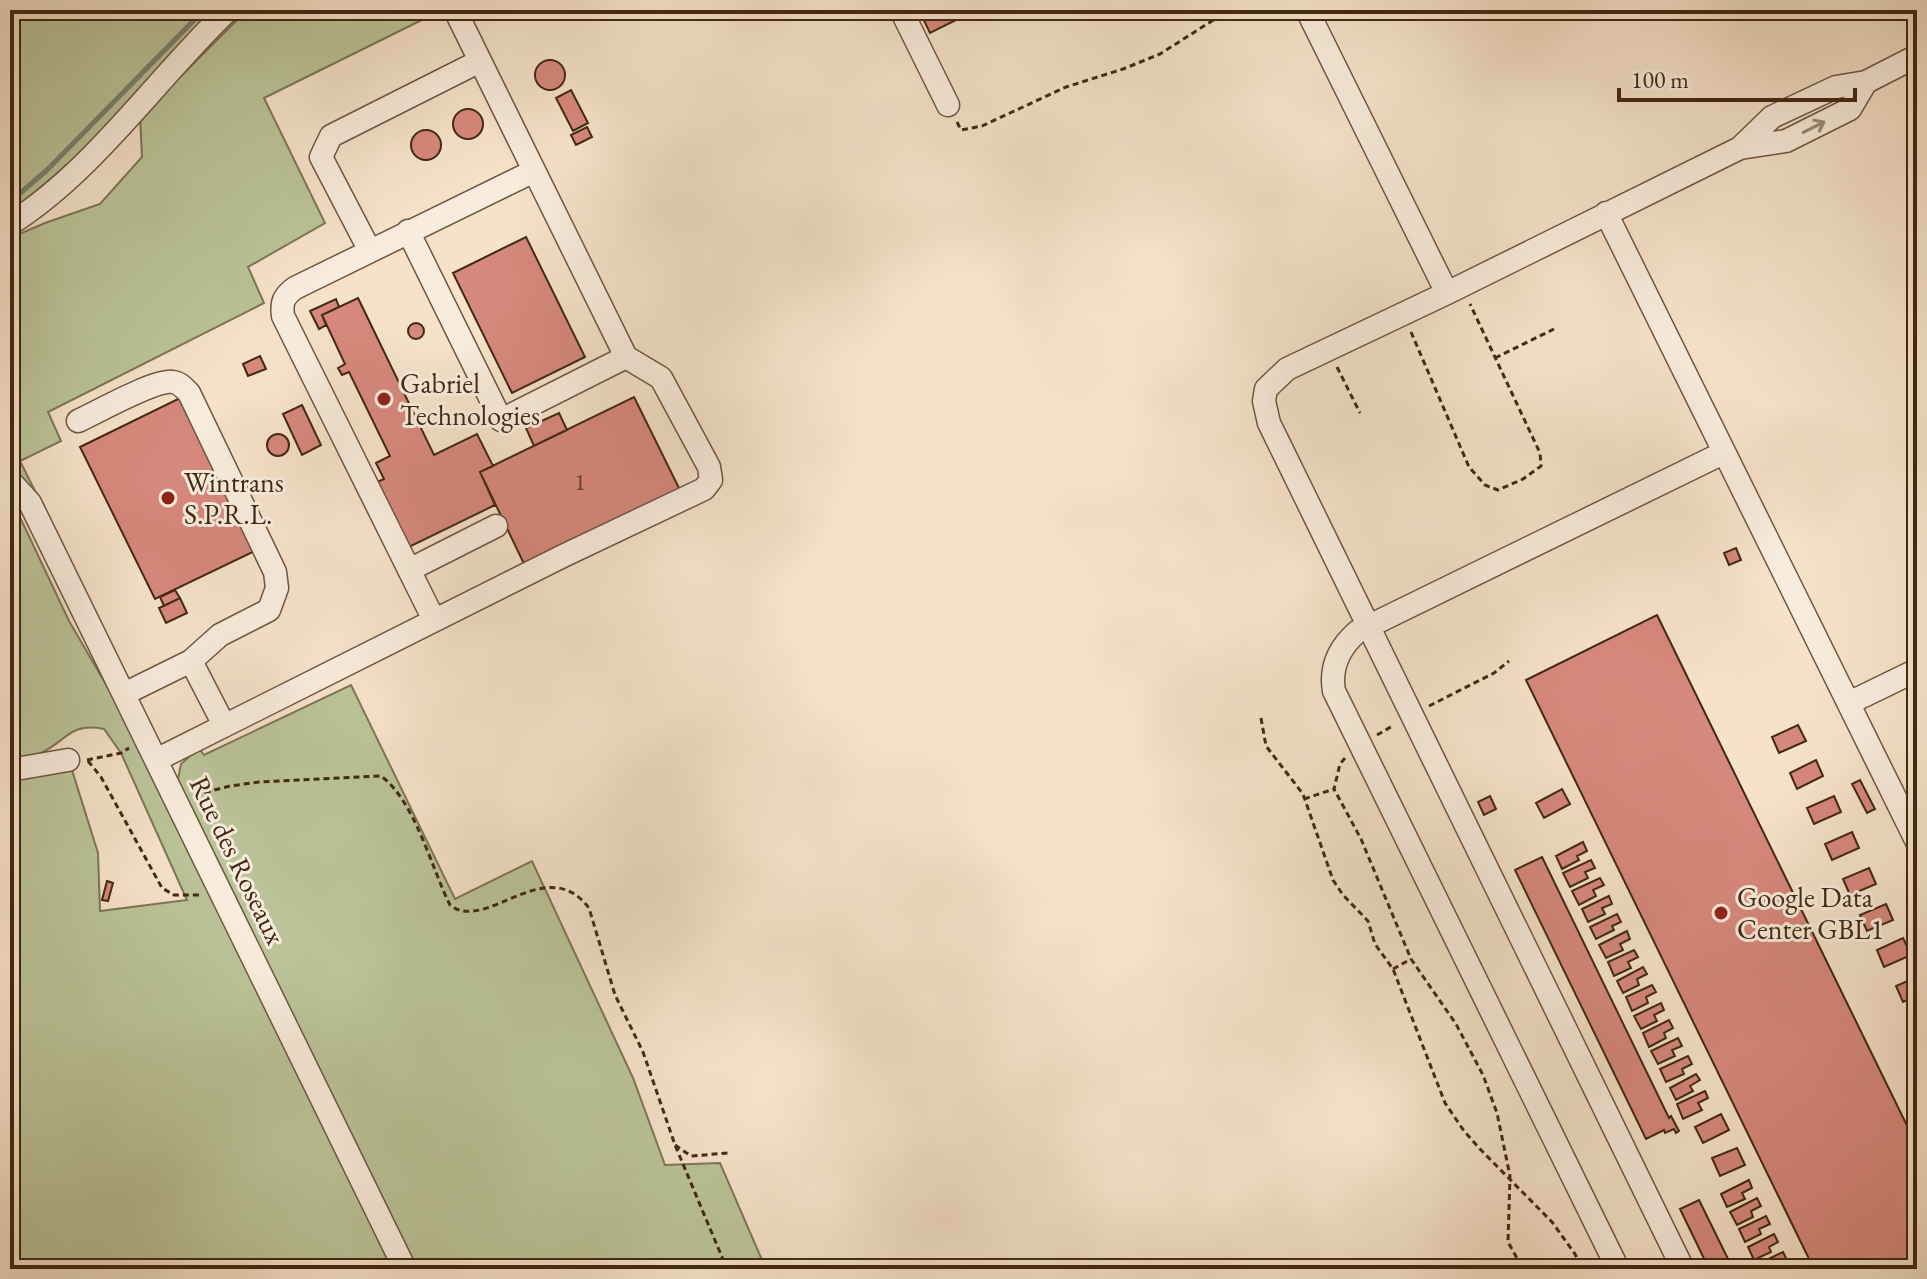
<svg xmlns="http://www.w3.org/2000/svg" width="1927" height="1279" font-family="'EB Garamond',serif">
<style>
.green{fill:#bac498;stroke:#7e7655;stroke-width:2}
.lines{fill:none;stroke-linecap:round;stroke-linejoin:round}
.stream{stroke:#788273;stroke-width:5}
.building{fill:#d7887c;stroke:#412912;stroke-width:2}
.minor-casing{stroke:#6e5740;stroke-width:25}
.path{stroke:#412912;stroke-width:3;stroke-dasharray:6 4;stroke-linecap:butt}
.minor{stroke:#f8ecdc;stroke-width:22}
.oneway{stroke:#9c8a77}
.poi-dot{fill:#8f2418;stroke:#f8ecdc;stroke-width:3}
.labels{text-anchor:middle;dominant-baseline:central;stroke-width:6;stroke-linejoin:round;paint-order:stroke}
.number-label{font-size:24px;fill:#66412c}
.poi-label{font-size:28px;fill:#412912;stroke:#f8ecdc;text-anchor:start}
.street-label{font-size:28px;fill:#412912;stroke:#f8ecdc}
</style>
<rect width="100%" height="100%" fill="#f5e2c9"/>
<filter id="stains"><feTurbulence type="fractalNoise" baseFrequency=".0025" numOctaves="4"/><feColorMatrix values="0 0 0 0 .2 0 0 0 0 .09 0 0 0 0 .02 0 0 0 .5 -.17"/></filter>
<radialGradient id="worn" r=".72"><stop offset=".6" stop-color="#630" stop-opacity="0"/><stop offset="1" stop-color="#630" stop-opacity=".3"/></radialGradient>
<path class="green" d="M35,10H219C152,79 88,154 10,211V21Z
M247,10H442L264,98L325,223L248,267L264,303L48,412L61,441L20,461L40,501L26,482L10,470V238L45,223L100,204L142,157L140,117Z
M10,496L69,621L115,700L396,1269H10V777L71,767L98,853L100,911L187,900L121,753L104,729C69,722 67,741 41,753C33,757 20,757 10,759Z
M351,685L455,899L532,861L633,1078L665,1165L720,1163L766,1269H405L177,784L181,764L199,748L204,755Z"/>
<g class="lines">
<path class="stream" d="M10,202L47,170L204,10"/>
</g>
<path class="building" d="M919,10H976L930,33Z
M535 75a15 15 0 1 1 30 0a15 15 0 1 1-30 0Z
M571,90L588,123L573,131L556,98Z
M453 124a15 15 0 1 1 30 0a15 15 0 1 1-30 0Z
M587,127L592,137L576,145L571,135Z
M411 145a15 15 0 1 1 30 0a15 15 0 1 1-30 0Z
M526,237L585,357L512,393L453,273Z
M358,298L434,455L477,434L493,466L480,472L495,505L409,547L377,482L384,479L376,463L390,456L349,372L342,375L338,368L345,364L322,315Z
M336,299L339,307L322,315L326,325L319,329L310,311Z
M408 331a8 8 0 1 1 16 0a8 8 0 1 1-16 0Z
M260,356L266,369L248,376L243,364Z
M634,397L680,490L525,566L480,472Z
M180,398L257,550L155,599L80,447Z
M302,405L321,445L302,455L283,414Z
M559,413L567,430L534,446L526,428Z
M267 445a11 11 0 1 1 22 0a11 11 0 1 1-22 0Z
M1736,548L1741,560L1729,565L1724,553Z
M175,590L180,598L164,606L160,597Z
M180,598L187,613L166,623L159,608Z
M1657,615L1917,1146V1269H1814L1526,680Z
M1798,725L1806,741L1779,753L1772,737Z
M1816,760L1823,776L1797,789L1790,773Z
M1860,780L1875,809L1867,813L1852,784Z
M1562,789L1570,804L1544,818L1536,803Z
M1490,796L1496,809L1484,815L1478,802Z
M1834,796L1841,812L1814,824L1807,808Z
M1852,832L1859,848L1832,860L1825,844Z
M1583,842L1587,851L1577,856L1579,860L1562,869L1556,856Z
M1542,857L1669,1118L1671,1116L1679,1131L1676,1133L1674,1129L1665,1133L1664,1130L1646,1139L1515,870Z
M1591,860L1595,868L1585,872L1588,878L1570,887L1563,873Z
M1869,868L1876,884L1850,895L1843,879Z
M1600,878L1604,885L1593,890L1596,896L1579,905L1572,891Z
M107,881L113,883L108,901L102,900Z
M1609,896L1612,904L1602,908L1605,914L1588,922L1582,909Z
M1886,904L1893,920L1867,931L1860,915Z
M1617,914L1621,922L1612,926L1614,930L1596,939L1590,927Z
M1627,931L1630,939L1620,944L1623,950L1606,958L1599,945Z
M1903,938L1911,955L1884,967L1877,950Z
M1634,950L1638,957L1628,962L1631,968L1614,976L1608,962Z
M1643,967L1647,974L1637,979L1639,985L1623,993L1617,981Z
M1917,977V996L1903,1002L1896,986Z
M1652,985L1656,992L1646,997L1648,1003L1632,1011L1626,997Z
M1661,1003L1664,1010L1654,1015L1657,1021L1641,1029L1634,1016Z
M1669,1020L1673,1028L1664,1033L1666,1038L1649,1047L1643,1033Z
M1678,1038L1682,1046L1672,1050L1675,1056L1658,1064L1651,1051Z
M1688,1056L1692,1064L1682,1069L1684,1074L1666,1082L1660,1069Z
M1696,1074L1700,1080L1690,1086L1693,1091L1676,1100L1670,1088Z
M1705,1091L1708,1098L1698,1103L1702,1110L1683,1119L1677,1104Z
M1721,1114L1729,1130L1703,1143L1695,1127Z
M1737,1148L1745,1165L1720,1176L1712,1158Z
M1749,1180L1752,1188L1742,1193L1745,1199L1727,1207L1721,1194Z
M1757,1198L1761,1206L1751,1211L1753,1217L1737,1225L1730,1212Z
M1699,1200L1733,1269H1709L1680,1209Z
M1766,1216L1770,1224L1759,1229L1761,1234L1745,1242L1739,1229Z
M1774,1234L1778,1242L1769,1247L1771,1252L1754,1260L1748,1247Z
M1783,1252L1787,1260L1777,1265L1779,1269H1758L1756,1265Z"/>
<g class="lines">
<defs>
<path id="minor" d="M901,10L948,105
M1307,10L1447,293
M1866,82L1917,56
M1606,213L1917,842
M10,224C94,171 156,79 228,10
M408,231L501,420L626,357L455,10
M370,251L321,157L331,136L480,61
M78,421C96,413 155,379 173,382C180,383 184,388 189,393L275,572L277,588L269,610L220,635L191,661
M10,481L30,503L405,1269
M409,570L496,526
M434,620L283,316C281,302 284,296 295,288L534,171
M124,694L191,661L224,725
M1849,703L1917,670
M156,760L563,556L704,489L711,480L709,467L661,378L626,357
M10,770L68,760
M1618,1269L1334,691C1330,668 1339,648 1357,632L1723,453
M1683,1269L1269,423L1264,401L1266,389L1287,369L1447,293L1740,148L1786,141L1850,109L1866,82L1836,87L1772,117L1740,148"/>
</defs>
<use href="#minor" class="minor-casing"/>
<path class="path" d="M10,17L25,10
M957,122L961,130L982,126L1066,87L1123,69L1160,54L1229,10
M1411,332L1469,467L1485,485L1498,490L1523,479L1541,466L1540,453L1470,304
M1495,358L1554,329
M1337,367L1360,413
M1429,706L1494,673L1509,661
M1261,718L1266,746L1303,794L1333,880L1343,895L1368,921L1375,944L1393,969L1445,1103L1464,1131L1481,1150L1552,1222L1575,1254L1582,1269
M1377,735L1394,725
M1345,758L1340,764L1334,789L1361,839L1411,959L1456,1024L1483,1075L1497,1113L1510,1176L1508,1242L1523,1269
M87,760L121,753L129,748
M88,761L101,777L162,888L174,895H200
M195,795L230,786L259,782L381,776C415,801 431,867 450,905C486,934 546,851 589,908L615,995L643,1052L675,1145L727,1269
M1304,799L1334,789
M1393,969L1411,959
M675,1145L691,1156L728,1153"/>
<use href="#minor" class="minor"/>
</g>
<defs><path id="oneway-shaft" d="M-6 0H5M1.5-3L5.5 0L1.5 3" fill="none" stroke-width="1.6" stroke-linecap="round" stroke-linejoin="round" transform="scale(2)"/></defs>
<use class="oneway" href="#oneway-shaft" transform="translate(1814 127) rotate(-27)"/>
<g class="poi-dot">
<circle cx="384" cy="399" r="8"/>
<circle cx="168" cy="498" r="8"/>
<circle cx="1721" cy="913" r="8"/>
</g>
<g class="labels">
<g class="number-label">
<text x="580" y="481">1</text>
</g>
<g class="poi-label">
<text x="400" y="383">Gabriel<tspan x="400" dy="32">Technologies</tspan></text>
<text x="184" y="482">Wintrans<tspan x="184" dy="32">S.P.R.L.</tspan></text>
<text x="1737" y="897">Google Data<tspan x="1737" dy="32">Center GBL1</tspan></text>
</g>
<g class="street-label">
<text transform="translate(238 860) rotate(64)">Rue des Roseaux</text>
</g>
</g>
<rect width="1927" height="1279" fill="none" stroke="#f5e2c9" stroke-width="40"/>
<rect x="12" y="12" width="1903" height="1255" fill="none" stroke="#412912" stroke-width="4"/>
<rect x="20" y="20" width="1887" height="1239" fill="none" stroke="#412912" stroke-width="2"/>
<path d="M1619 88v12h236v-12" fill="none" stroke="#412912" stroke-width="4"/>
<text x="1631" y="88" font-size="24" fill="#412912" stroke="#f8ecdc" stroke-width="6" paint-order="stroke">100 m</text>
<rect width="100%" height="100%" filter="url(#stains)"/>
<rect width="100%" height="100%" fill="url(#worn)"/>
</svg>
